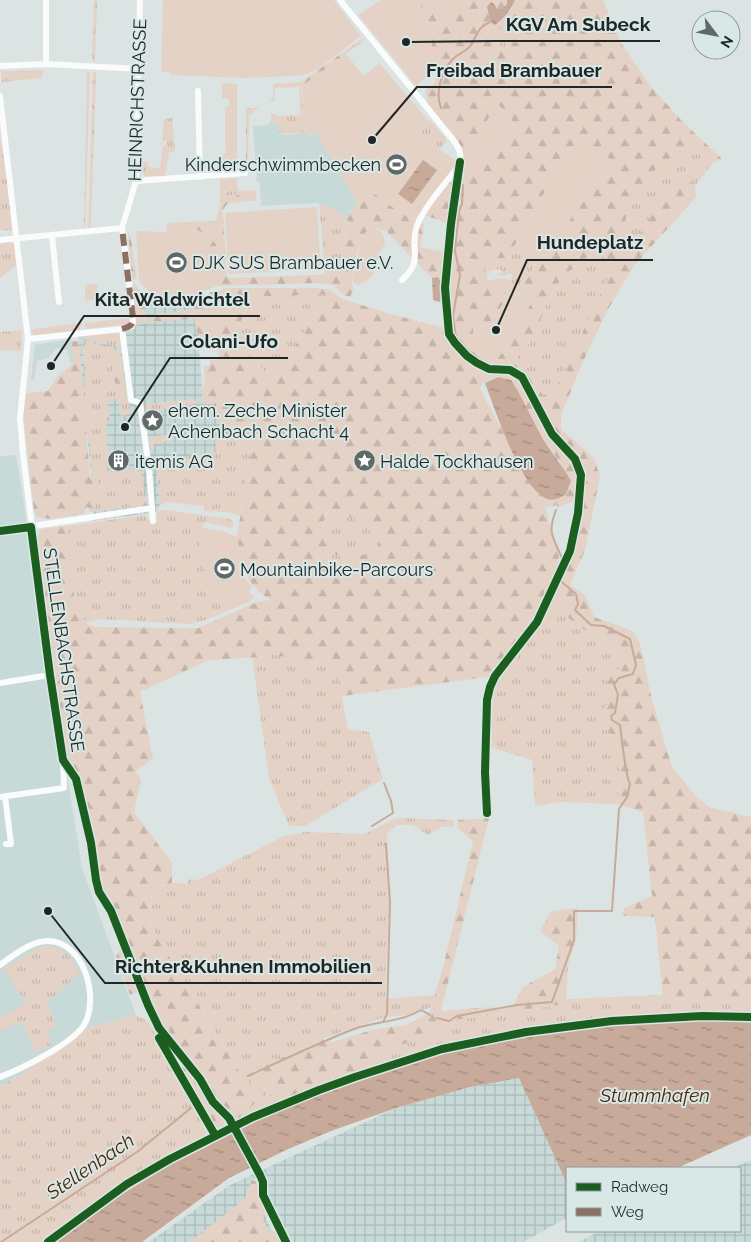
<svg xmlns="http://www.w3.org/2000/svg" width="751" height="1242" font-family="Raleway,sans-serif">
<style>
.built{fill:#c7dad8}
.industrial{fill:url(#industrial-grid)}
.grass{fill:url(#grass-tufts)}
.forest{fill:url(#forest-firs);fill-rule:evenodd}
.green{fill:#e5d2c6}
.water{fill:url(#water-ripples)}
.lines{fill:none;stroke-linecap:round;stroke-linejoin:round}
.stream{stroke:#c7aa9a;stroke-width:2}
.minor{stroke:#fafbfb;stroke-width:6}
.quiet{stroke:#8d6e63;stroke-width:6;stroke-dasharray:12 6;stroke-linecap:butt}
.cycleway-casing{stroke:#d7e8e6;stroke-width:11}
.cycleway{stroke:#1b5e20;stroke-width:8}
.labels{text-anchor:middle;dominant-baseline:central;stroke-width:4;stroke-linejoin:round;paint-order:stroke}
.street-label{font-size:18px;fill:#1f2625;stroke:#d7e8e6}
.poi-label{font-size:18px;fill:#1f2625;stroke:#d7e8e6;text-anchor:start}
.water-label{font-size:19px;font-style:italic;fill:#4e2307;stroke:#d7e8e6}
.leader{fill:none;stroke:#1f2625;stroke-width:2}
.callout-dot{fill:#1f2625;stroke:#d7e8e6;stroke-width:2}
.callout-label{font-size:19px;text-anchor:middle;font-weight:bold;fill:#1f2625;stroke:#d7e8e6;stroke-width:4;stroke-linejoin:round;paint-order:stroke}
</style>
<defs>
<pattern id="industrial-grid" width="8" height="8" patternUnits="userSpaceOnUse" patternTransform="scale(1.25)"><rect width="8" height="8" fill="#c7dad8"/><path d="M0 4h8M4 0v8" fill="none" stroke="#aabbb9"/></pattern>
<pattern id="grass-tufts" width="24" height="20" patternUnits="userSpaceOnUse" patternTransform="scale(1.25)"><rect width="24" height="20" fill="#e5d2c6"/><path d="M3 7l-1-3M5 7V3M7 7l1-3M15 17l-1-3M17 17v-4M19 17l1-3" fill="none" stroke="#c4b4aa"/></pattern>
<pattern id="forest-firs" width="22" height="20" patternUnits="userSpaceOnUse" patternTransform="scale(1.25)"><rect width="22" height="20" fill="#e5d2c6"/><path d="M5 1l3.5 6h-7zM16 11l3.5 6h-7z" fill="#c4b4aa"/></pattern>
<pattern id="water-ripples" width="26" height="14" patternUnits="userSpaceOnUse" patternTransform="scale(1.25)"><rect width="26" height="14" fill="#c7aa9a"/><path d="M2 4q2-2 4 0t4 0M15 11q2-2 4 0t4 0" fill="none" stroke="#a18a7d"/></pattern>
</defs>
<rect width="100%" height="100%" fill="#dbe4e3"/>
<path class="built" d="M271,120L279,126L281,135L300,134L305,129L309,137L315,131L357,202L348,218L332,208L317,203L261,206L260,182H257L253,126L267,125Z
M71,339L74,363L71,364L67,350L57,348L48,358L37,361L34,380H31L35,345Z
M16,455L82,868L136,1015L88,1028L22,1074L0,1086V456Z"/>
<path class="industrial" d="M196,293V309L153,315L195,318L196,330H198L203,404L216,403L221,436L215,437L216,452L156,461L160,504L157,512L92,521L94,509L78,336L135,329L134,299Z
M520,1078L567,1184V1218L523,1242H293L267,1196L264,1174L254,1178L257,1198L277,1242H149L230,1185L396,1108L470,1087Z
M751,1160V1242H579L600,1231H740V1168H732Z"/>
<path class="grass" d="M94,0H97L95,62L93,61L92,55Z
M504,26L506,34L503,37L509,50L508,57L494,37V33Z
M43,70L42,78L2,82L1,71Z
M87,72H90L85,227H84Z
M93,72H96V76L91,228H88Z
M301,82L305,129L300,134L289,133L280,135L279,126L271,120V114H276V116L300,115L299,87L274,88L275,101H270L273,97V84Z
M246,108H259L249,116L248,161L250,162L249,166L246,168Z
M172,118L175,152H169L165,176H145L141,171L142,161L148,162V167L160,168L163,146L167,145V141H162L164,119Z
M430,120L445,137L446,141L440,149L419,135Z
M0,137L16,231L0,230Z
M688,151L705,155L713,163L695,186L689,180C664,190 650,221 635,242L619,234C624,227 625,220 628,212C635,192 649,167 669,157C675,154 682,153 688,151Z
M237,178L238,191L255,190L257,201H245L244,198L236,194L227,196L220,189V179Z
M319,204L332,208L348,218L342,274H325Z
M9,242L14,244L16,250L17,265L0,278V244Z
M512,250L535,265L522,287L521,297L511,292L508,297L491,281C498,276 504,279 510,280L512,278V275L510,273L505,276H496L503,272L499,269L490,271L486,274L482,262L490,259L505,258Z
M595,250L614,265L554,393L543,395L528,373L523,375L520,370L517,358C538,337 538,322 550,297C560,276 579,265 595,250Z
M325,294L327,297L276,375L271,377L234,342V334L254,297Z
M22,330L21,351L0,350V332Z
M116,333L120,335L121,346C108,348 96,340 83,339V335Z
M83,341L98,344L112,349L120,350L122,362L117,360L119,392L127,394L129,406L132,409L127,415L121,416L118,399L108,400L110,421L106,422L110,471L130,468L131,470L146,469V471L142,472L144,494H147V500L142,506L90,512L88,505L92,481L90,441L85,432L83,403L85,370L82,347Z
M194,399L197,402L195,404L186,406L187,417H185L184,406L146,411V404Z
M248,428L254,435L240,516L226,512L204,511V506L165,502L164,505L160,504L156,461L216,452L235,430Z
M172,434L173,440L154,444V449L150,447V441L153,436Z
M159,510H166L230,519L234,523L231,528L205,522L202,528L213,593L227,597L245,596L249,592L254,596L251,601L206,620L189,624L101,619L86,623L75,602L66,526L145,515L150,521H156V515Z
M328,510C347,514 366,522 382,533L386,553C381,557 374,555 367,555C361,554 354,555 347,553C325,548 319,529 328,510Z
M328,551L345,557L340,579L329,577Z
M553,595L567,603L566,616L583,629L617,646L619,669L605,729L617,741L621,780L616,804L563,802L535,806L532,760L487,746L489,700L497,677L545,617Z
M265,653L336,667L348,729L369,732L383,779L305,826H289L269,778L252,656L260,657Z
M396,818L454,820L453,827H441L428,835L413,825H397L387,834L389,902L385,999L435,995L431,1007L410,1015L385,1017L322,1039L253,1071L272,1091L266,1107L360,1073L376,1056L432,1032L441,1024L451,1017L454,1020L566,1004V999L662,995L663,999L751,1002V1020C575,1015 399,1049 241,1128L232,1118H240L263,1094L242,1076L152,928L151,889L172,883L187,884L189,879L198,880L284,836L305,832L365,834Z
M55,946L69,956L80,973L47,1002L56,1027L48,1029L51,1045L35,1053L22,1021L0,1032V1018L26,1003L4,968L40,947Z
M136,1015L149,1022L211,1141L140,1182L53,1242H0V1086L22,1074L88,1028Z"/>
<path class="forest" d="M422,0H431L434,7L463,9L469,0H507V4L501,9H497L489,14L490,22L495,25L511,9L515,0H603L620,41L648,83L681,120L722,159L713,163C702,153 692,149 678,154C653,163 637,188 628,212C625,219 625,227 620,233L635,241C650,221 664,190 689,180L695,186L696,197L633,267L607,311L582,364L561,415V429L594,458L600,476L585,550L570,585L585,595L594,617L633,631L640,643L652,700L672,767L695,795L709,807L751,817V1002L663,999L655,917L622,916L624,908L652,896L643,812L616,804L621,780L617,741L605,729L603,709L610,701L606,678L619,669L617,646L583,629L566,616L567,603L553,595L495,676L342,696L335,667L265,653L260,657L209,660L140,692L153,759L136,771L141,780L134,812L172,863V883L151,889L152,928L242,1076L264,1094L240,1118H225L224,1121L225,1128H214L204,1109L194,1108L152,1030L154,1021L143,990L130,995L116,956L122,948L98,878L80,784L67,760L37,538L41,529L66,526L75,602L86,623L96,627L198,628L257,602L270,600L259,592L249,580L235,548L254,435L248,428L235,430L216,452L215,437L221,436L216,403L203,404L202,391L205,383L204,366H210V360H219L218,351C201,350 196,332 195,318L149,323L153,315L196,309V296L203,297L211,292L228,288H316L331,290L340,298L387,313L448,329L442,299L441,282L438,277L432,278L387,232L377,228H369C360,240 353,262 352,278C351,288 356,286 350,297L343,295L334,285L317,283L217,286L204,291L207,285L216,258L205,254L185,222L216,221L220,203V189L227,196L236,194L244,198L245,201L227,204L223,210L227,278L342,274L348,218L357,202L376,194C390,206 407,218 425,224L420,247L445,252L448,224L425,215L428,208L463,161C465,138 439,124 429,106C426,101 428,96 425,91L435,82L437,68L431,53L432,37L420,4ZM504,26L506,34L503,37L509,50L508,57L494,37V33ZM498,104L521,132L493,156L483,169ZM600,152L611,160L601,178L583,196L553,250L539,266L535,265L522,287L521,297L531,303L511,341L494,363V367L493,363L478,355L473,315L489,326L508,297L491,281L488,280L483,262L490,259L505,258L512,250L543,195ZM595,250L614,265L554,393L543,395L528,373L523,375L520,370L517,358C538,337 538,322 550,297C560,275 578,266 595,250ZM325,294L327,297L276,375L271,377L234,342V334L254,297ZM497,376L511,380C529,409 541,440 563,466L545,498L534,489L480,389L483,383ZM574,501L581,505L571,552L558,567L559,555L545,507L555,506L557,502V507ZM327,510C347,514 365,522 382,533L377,551L386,553C381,557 373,555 367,555C360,554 353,554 347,553C325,548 319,529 327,510ZM328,551L345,558L340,579L329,577Z
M362,39L364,41L302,86L301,82Z
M128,233L131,238L137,279H132Z
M134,283C145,295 145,300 146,316L150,315L145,324H143V319H141V324L135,326L133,289L131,286Z
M71,341H79L90,478L96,476C101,486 100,499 94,509L86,507L84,514L50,519L37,517L34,511L23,416L26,393L48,391L57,377L74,363Z
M117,360L122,362L127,394L119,393C114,383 112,371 115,361Z
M489,818L441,1011L491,1007L497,1010L512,1007L523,987L555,969L559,946L540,931L551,911L578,908L576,940L568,965L566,1004L454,1020L451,1017L441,1024L432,1032L376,1056L360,1073L266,1107L272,1091L259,1085L253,1071L322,1039L333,1042L375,1029L406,1025L430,1012L444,963L473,841L457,828L458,820Z
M252,1180L256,1182L261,1195L267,1196L276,1212L262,1216L269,1233L281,1227H285L293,1242H189L244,1200Z"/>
<path class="green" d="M163,0H334L361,36L321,67L308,74L295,76L244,78L171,75V72H161Z
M381,0H422L420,4L432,37L431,53L437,68L416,86L358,15Z
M431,0H469C462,11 454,20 443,27L436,23L437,20L433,14L434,7Z
M346,54L364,76L379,63L429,121L419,135L458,162L418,217L413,220L386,203L376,194L357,202L315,131L308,137L305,129L302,86Z
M222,83L237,84V168L223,170V154L226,153V146H225V107L229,106V99L222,98Z
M498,104L521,132L493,156L483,169L476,168L468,159L467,150Z
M581,140L611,160L601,178L583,196L553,250L539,267L512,250L543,195Z
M317,207L321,269L228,274L225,213Z
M185,222L214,240L205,254L216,257C214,265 210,286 204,291C197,297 164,296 153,297L139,281L136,231L166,232L167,223Z
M369,228C380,228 384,233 385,244C372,259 381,278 358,285L354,283L352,278L362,237Z
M97,284L98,299L85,301V285Z
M510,292L531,303L511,341L494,363L478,355L473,333V314L489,326Z
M210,294L236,298L231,325L206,321Z
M130,318V321L127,324L85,329V323Z
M82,323L79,330L34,336L31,331L34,329Z
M202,528L223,531L237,537L246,580L252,587L246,596L227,597L213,593L198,552Z"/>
<path class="water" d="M507,0H515C510,12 504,17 495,25C488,22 489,13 487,7L491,2L494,4L497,9H501L507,4Z
M423,160L437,170L412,204L398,194Z
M438,277L441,282L442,299L439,302L433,300L432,278Z
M498,377L511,380C524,400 533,422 545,442C553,455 563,466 571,481L566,494C560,498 552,502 545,498C520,486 495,409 485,383Z
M669,1019L751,1020V1135L677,1168H567V1184L519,1078L470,1087L396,1108L331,1131L286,1150L229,1178L142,1242H53C166,1159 297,1089 434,1055C511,1035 590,1026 669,1019Z"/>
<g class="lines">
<path class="stream" d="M441,108C435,93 441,72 452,60C457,54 466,52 471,45C477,36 478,26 490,22
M463,185L462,204L459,211L455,251L460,275L453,316L456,337L469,351L483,361
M372,826L393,813L391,801L384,783
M437,1018L449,1021L457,1016L517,1005L552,1002L574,940V911H612L619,809L627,797L630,784C625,776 622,737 620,725L612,720L611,716L615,713L618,695L614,684L619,678L633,674L636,665L630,639L604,626L591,625L575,610L578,604L576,594L556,577L562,558C553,537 547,533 556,510
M383,1022L387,1014L390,902L386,844
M248,1076C283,1060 318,1043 354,1029C377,1021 401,1022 421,1010L430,1015
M1,1242L137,1152L191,1108"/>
<path class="minor" d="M340,0L450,136C458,146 464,154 458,167C446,182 420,212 416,229C410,252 424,260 402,280
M46,64V0
M0,66L46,64L140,69
M198,91L200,177
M0,96L28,339L20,418L23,454L50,675L63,760L64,788L0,797
M136,181L245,173
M52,236L59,302
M0,240L122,228
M122,329L131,400L140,403L149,469L153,521
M28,339L122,329L130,327L133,323L128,272L122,228L136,181L140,0
M0,531L152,508
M0,683L50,675
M63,760L76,779L91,843L96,880L99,892L111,911L148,1005L159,1028L200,1079L213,1102L223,1110L232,1124
M5,796L11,844H6
M0,965C14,955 29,942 47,941C84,940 100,998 84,1025C72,1044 21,1069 0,1077"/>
<path class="quiet" d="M122,329C129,327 133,326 133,318L122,228"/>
<defs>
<path id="cycleway" d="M460,162L451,224L445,288L449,334L455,343L467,356L477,363L489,369L510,370L522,377L552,434L575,459L581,475L578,513L570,551L537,622L495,676L490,687L487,700L485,772L487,813
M0,531L31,527L50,675L63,760L76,779L91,843L96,880L99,892L111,911L148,1005L159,1028L200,1079L213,1102L229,1118L260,1175L263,1182V1195L286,1242
M159,1038L215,1135
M48,1242L127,1184L170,1159L253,1117L319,1090L355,1077L442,1049L526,1032L612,1021L702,1016L751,1017"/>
</defs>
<use href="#cycleway" class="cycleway-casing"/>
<use href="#cycleway" class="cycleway"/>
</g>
<defs>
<symbol id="stadium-disc" viewBox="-11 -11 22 22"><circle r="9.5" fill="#616868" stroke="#d7e8e6"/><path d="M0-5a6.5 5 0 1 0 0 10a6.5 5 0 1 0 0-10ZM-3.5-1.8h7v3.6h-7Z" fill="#fff"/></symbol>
<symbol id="sight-disc" viewBox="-11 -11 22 22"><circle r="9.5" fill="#616868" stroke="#d7e8e6"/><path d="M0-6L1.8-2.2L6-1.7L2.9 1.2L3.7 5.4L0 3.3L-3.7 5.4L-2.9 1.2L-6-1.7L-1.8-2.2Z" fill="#fff"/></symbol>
<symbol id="building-disc" viewBox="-11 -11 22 22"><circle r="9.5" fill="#616868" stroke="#d7e8e6"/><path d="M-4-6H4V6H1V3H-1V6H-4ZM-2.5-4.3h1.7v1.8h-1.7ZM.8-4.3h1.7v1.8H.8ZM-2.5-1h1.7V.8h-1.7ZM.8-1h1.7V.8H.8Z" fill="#fff"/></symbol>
</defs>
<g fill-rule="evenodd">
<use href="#stadium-disc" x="384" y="152" width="25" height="25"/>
<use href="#stadium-disc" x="164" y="250" width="25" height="25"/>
<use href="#sight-disc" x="140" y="408" width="25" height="25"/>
<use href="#building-disc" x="106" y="448" width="25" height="25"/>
<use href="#sight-disc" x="352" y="448" width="25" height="25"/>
<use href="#stadium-disc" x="212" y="556" width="25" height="25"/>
</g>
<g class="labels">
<g class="street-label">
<text transform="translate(137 100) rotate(-88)">HEINRICHSTRASSE</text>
<text transform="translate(64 650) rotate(82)">STELLENBACHSTRASSE</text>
</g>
<g class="poi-label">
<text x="381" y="164" text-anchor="end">Kinderschwimmbecken</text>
<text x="192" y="262">DJK SUS Brambauer e.V.</text>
<text x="168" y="410">ehem. Zeche Minister<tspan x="168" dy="21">Achenbach Schacht 4</tspan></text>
<text x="135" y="461">itemis AG</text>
<text x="380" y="461">Halde Tockhausen</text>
<text x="240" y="569">Mountainbike-Parcours</text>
</g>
<g class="water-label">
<text x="655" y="1095">Stummhafen</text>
<text transform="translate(90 1166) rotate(-34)">Stellenbach</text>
</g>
</g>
<path class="leader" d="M406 42L495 41H660M372 140L417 87H612M496 330L527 260H653M51 366L84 316H260M125 427L170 358H288M48 911L105 983H382"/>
<g class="callout-dot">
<circle cx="406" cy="42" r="5"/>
<circle cx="372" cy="140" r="5"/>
<circle cx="496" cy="330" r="5"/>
<circle cx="51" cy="366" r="5"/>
<circle cx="125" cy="427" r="5"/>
<circle cx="48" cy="911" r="5"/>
</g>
<g class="callout-label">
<text x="578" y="31">KGV Am Subeck</text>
<text x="514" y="77">Freibad Brambauer</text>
<text x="590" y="249">Hundeplatz</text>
<text x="172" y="306">Kita Waldwichtel</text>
<text x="229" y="348">Colani-Ufo</text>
<text x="243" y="973">Richter&amp;Kuhnen Immobilien</text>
</g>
<rect x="566" y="1167" width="175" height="65" fill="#d7e8e6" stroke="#8d9a99"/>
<rect x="576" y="1183" width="25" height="8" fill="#1b5e20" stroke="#8d9a99"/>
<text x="611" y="1192" font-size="15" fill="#1f2625">Radweg</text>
<rect x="576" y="1208" width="25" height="8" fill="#8d6e63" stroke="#8d9a99"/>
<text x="611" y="1217" font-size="15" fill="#1f2625">Weg</text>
<g transform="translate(716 35) rotate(122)"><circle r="24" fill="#d7e8e6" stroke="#8d9a99"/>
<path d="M0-4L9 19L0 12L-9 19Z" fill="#616868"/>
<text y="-8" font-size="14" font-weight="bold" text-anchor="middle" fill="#1f2625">N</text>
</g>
</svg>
